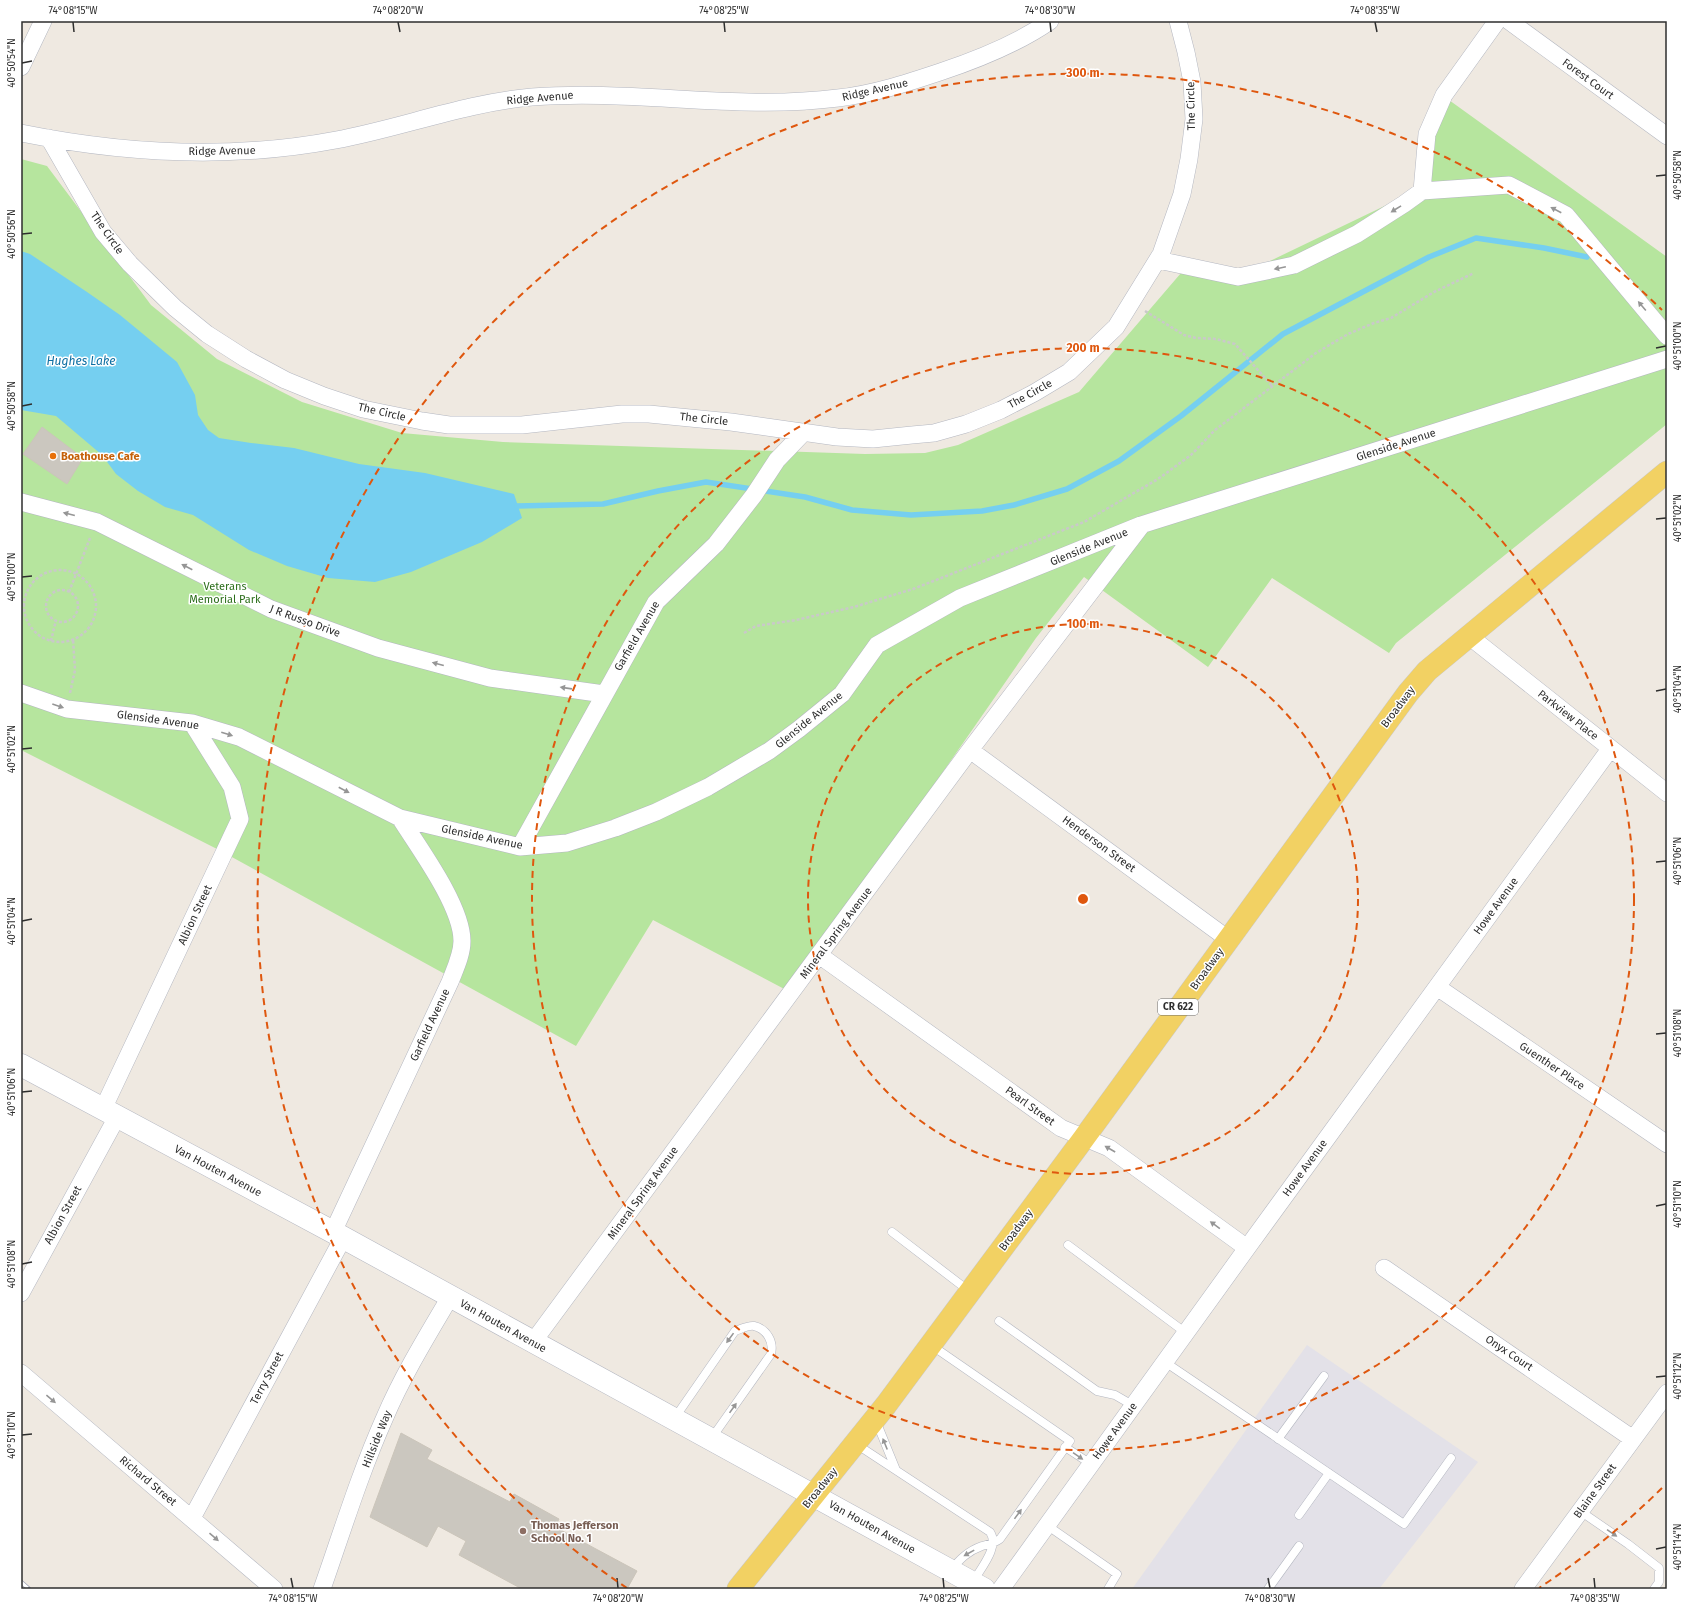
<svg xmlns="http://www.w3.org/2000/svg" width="1688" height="1610" font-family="'Fira Sans',sans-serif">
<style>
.industrial{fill:#e3e1e8}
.green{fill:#b6e59e}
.water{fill:#75cff0}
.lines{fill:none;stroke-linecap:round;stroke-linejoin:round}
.stream{stroke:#75cff0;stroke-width:5.5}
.building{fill:#cbc7bf;stroke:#cbc5ba}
.lane-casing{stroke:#b4b7c1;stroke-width:9}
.street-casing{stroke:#b4b7c1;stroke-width:18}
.secondary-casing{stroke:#b4b7c1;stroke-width:23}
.primary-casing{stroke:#c9c9c9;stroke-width:23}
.path{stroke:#c9c9c9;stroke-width:2.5;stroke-dasharray:3 2;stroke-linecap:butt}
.lane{stroke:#fff;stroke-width:8}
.street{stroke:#fff;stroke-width:17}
.secondary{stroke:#fff;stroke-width:22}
.primary{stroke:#f2d163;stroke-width:22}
.rail-casing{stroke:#a3a6b8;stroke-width:4.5}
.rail{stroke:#fff;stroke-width:3;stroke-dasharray:9;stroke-linecap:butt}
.oneway{fill:#969696}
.ticks{fill:none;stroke:#2e2e2e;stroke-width:1.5}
.ring{fill:none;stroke:#df570e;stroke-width:2;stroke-dasharray:7 5}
.food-dot{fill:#e8710a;stroke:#fff;stroke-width:1.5}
.education-dot{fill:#8d6e63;stroke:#fff;stroke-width:1.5}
.labels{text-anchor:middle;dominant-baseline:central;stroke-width:3;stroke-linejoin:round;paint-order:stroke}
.shield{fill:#fff;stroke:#6d6d6d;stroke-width:1}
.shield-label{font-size:10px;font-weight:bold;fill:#2e2e2e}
.street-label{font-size:11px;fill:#2e2e2e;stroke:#fff}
.food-label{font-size:11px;font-weight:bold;fill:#c56008;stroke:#fff;text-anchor:start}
.park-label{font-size:11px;fill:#2c6e1b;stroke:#fff}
.education-label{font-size:11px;font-weight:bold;fill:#785e54;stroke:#fff;text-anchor:start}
.water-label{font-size:12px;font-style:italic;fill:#0d6fa3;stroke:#fff}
.centre{fill:#df570e;stroke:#fff;stroke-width:2}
.ring-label{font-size:12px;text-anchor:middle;font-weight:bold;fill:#df570e;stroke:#fff;stroke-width:3;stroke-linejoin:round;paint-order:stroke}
.neatline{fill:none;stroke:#2e2e2e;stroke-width:1.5}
.ticks-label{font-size:10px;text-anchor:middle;fill:#2e2e2e}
</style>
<rect width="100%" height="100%" fill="#efe9e1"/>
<path class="industrial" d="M1307,1345L1478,1462L1379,1589H1132Z"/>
<path class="green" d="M1442,95L1667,257V424L1396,643L1389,653L1272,578L1208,667L1084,577L1036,638L790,992L653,920L576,1046L219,850L21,750V159L47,166L151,305L217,359L302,402L402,433L503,442L865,454L925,453L958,445L1079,392L1181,273L1247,272L1424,187Z"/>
<path class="water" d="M21,251L30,254L87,292L120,315L177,362L195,395L198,415L208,430L219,438L251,443L294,448L359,464L425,473L514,494L522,518L482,542L411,572L375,582L328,578L287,566L249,550L193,515L165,507L138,491L116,474L102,455L56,416L21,410Z"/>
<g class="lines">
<path class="stream" d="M517,506L603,504L658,491L706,482L805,497L852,510L911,515L982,511L1014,505L1067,489L1119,461L1181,416L1283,334L1429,257L1476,238L1544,248L1587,257"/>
</g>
<path class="building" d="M42,427L83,458L67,484L23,454Z
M401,1433L432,1450L427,1459L510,1502L514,1494L559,1519L555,1527L637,1571L627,1589H522L459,1555L466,1541L438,1526L427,1547L370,1517Z"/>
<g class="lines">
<defs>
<path id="lane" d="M892,1232L969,1291
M1068,1245L1186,1333
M999,1321L1097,1391L1115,1395L1134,1406
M931,1345L1070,1441L1000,1539C993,1544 989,1544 982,1546C968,1551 960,1559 951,1570
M1165,1362L1404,1524L1451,1458
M674,1419L735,1331C741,1329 748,1325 754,1326C767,1329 774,1342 771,1354L711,1439
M876,1421L896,1470
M1278,1439L1324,1376
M856,1444L990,1532C1000,1547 980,1569 973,1582
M1065,1447L1091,1464
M1580,1511L1628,1544L1659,1568V1582L1654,1589
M1299,1515L1329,1473
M1048,1526L1117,1574L1108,1589
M1268,1589L1299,1546"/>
<path id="street" d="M1509,21L1667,136
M21,67L43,21
M21,133C125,154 231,160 336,140C401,128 465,103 532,97C634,89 737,111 838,98C874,94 907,83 940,72C979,59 1017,44 1050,21
M49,138L103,232L130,264L175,308L207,334L246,359L285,380L324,396L363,409L422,421L449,425H522L622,414H649L731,422L837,437L873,439L912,435L934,433L966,424L1001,410L1034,393L1069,372L1116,327L1161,254L1182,194L1189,159L1194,119L1192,82L1186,52L1178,21
M1422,191L1427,134L1444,95L1497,21
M1158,260L1238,277L1294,265L1357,234L1404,204L1422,191L1509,185L1566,215L1667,336
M21,502L97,522L271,609L378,648L490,678L604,694
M1469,636L1667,793
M21,693L67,709L192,723L239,737L400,818L520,847L567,843L615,828L656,812L708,787L769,751L799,729L842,694L877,645L960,598L1141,525L1667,359
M970,750L1228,939
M520,847L656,602L716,544L754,495L777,460L804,432
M819,955L1061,1128L1109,1148L1247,1248
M1437,987L1667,1144
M103,1109L240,819L232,787L192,723
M333,1232L450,982C455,969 462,955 462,941C462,906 419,848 400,818
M1384,1268L1633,1439
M21,1293L117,1117
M533,1342L970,750L1141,526
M21,1373L274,1589
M192,1518L343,1238
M322,1589C342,1532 360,1473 385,1417C403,1375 427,1336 450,1297
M1001,1589L1247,1248L1610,749
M1523,1589L1667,1393"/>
<path id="secondary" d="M21,1065L333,1232L984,1589"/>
<path id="primary" d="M738,1589L886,1405L1084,1138L1408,693L1427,671L1667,472"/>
</defs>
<use href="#lane" class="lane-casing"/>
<use href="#street" class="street-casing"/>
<use href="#secondary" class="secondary-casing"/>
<use href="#primary" class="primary-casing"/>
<path class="path" d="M1145,311L1184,335L1196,338L1216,339L1235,344L1272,386
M24 606a36 36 0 1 1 72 0a36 36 0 1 1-72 0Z
M46 606a16 16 0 1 1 32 0a16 16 0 1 1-32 0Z
M69,592L90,538
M744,633L756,626L796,620L854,607L913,589L1084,522L1158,479L1191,455L1215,430L1316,353L1348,334L1374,323L1391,318L1434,292L1474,273
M51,641L56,620
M70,693L75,670L73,639"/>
<use href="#lane" class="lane"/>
<use href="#street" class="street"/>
<use href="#secondary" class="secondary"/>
<use href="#primary" class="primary"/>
<defs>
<path id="rail" d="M21,1582L29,1589"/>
</defs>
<use href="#rail" class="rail-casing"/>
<use href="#rail" class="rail"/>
</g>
<defs><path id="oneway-solid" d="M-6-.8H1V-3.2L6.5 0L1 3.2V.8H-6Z"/></defs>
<g class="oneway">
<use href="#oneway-solid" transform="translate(1396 209) rotate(148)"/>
<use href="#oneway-solid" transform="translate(1556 210) rotate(-152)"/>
<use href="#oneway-solid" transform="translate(1280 268) rotate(168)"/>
<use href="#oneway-solid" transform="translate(1642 306) rotate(-130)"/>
<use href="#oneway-solid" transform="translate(69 514) rotate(-166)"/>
<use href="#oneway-solid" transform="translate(187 567) rotate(-153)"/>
<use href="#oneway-solid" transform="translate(438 664) rotate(-165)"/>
<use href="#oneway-solid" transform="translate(566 688) rotate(-172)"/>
<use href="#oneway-solid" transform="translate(58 706) rotate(19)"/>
<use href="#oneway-solid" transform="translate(227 734) rotate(17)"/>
<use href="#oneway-solid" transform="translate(344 790) rotate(28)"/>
<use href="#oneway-solid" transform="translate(1110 1149) rotate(-150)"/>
<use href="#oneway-solid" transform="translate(1215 1225) rotate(-144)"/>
<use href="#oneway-solid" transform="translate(730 1338) rotate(126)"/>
<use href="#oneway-solid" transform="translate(51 1399) rotate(40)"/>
<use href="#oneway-solid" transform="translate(733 1408) rotate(-55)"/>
<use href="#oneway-solid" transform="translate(885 1444) rotate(-112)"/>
<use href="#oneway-solid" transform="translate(1078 1456) rotate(34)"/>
<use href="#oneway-solid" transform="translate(1018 1514) rotate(-54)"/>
<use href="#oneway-solid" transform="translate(1612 1533) rotate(34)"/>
<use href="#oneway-solid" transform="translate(214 1537) rotate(41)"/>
<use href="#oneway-solid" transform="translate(969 1553) rotate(151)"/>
</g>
<path class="ticks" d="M73,22L74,32M398,22L400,32M724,22L725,32M1050,22L1051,32M1375,22L1377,32M22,63L32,61M1656,176L1666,175M22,234L32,233M1656,348L1666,346M22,406L32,404M1656,519L1666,518M22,577L32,576M1656,691L1666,689M22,749L32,748M1656,862L1666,861M22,921L32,919M1656,1034L1666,1033M22,1092L32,1091M1656,1206L1666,1204M22,1264L32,1262M1656,1377L1666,1376M22,1435L32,1434M1656,1549L1666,1547M291,1578L293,1588M617,1578L618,1588M943,1578L944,1588M1268,1578L1270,1588M1594,1578L1595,1588"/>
<g class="ring">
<circle cx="1083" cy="899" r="275"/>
<circle cx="1083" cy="899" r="551"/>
<path d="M1662 1488A826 826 0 0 1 1539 1588M627 1588A826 826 0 1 1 1662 310"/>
</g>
<circle class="food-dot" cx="53" cy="456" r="4"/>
<circle class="education-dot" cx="523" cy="1531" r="4"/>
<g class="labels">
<rect class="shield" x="1158" y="999" width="40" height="16" rx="3"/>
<g class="shield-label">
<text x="1178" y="1007">CR 622</text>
</g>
<g class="street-label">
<text transform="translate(1588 79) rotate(36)">Forest Court</text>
<text transform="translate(875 90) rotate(-13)">Ridge Avenue</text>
<text transform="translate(540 98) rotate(-5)">Ridge Avenue</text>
<text transform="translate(1191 106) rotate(-91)">The Circle</text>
<text transform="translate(222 151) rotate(-1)">Ridge Avenue</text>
<text transform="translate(107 233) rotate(55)">The Circle</text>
<text transform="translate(1030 394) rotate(-29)">The Circle</text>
<text transform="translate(382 412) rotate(13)">The Circle</text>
<text transform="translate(704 419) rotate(6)">The Circle</text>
<text transform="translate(1396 445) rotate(-18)">Glenside Avenue</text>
<text transform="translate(1089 547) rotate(-22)">Glenside Avenue</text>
<text transform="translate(305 621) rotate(20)">J R Russo Drive</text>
<text transform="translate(637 636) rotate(-60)">Garfield Avenue</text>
<text transform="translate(1398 707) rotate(-53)">Broadway</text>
<text transform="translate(1568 715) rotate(38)">Parkview Place</text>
<text transform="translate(158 720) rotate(8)">Glenside Avenue</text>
<text transform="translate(809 720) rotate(-39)">Glenside Avenue</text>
<text transform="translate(482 837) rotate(12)">Glenside Avenue</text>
<text transform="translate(1099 844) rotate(36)">Henderson Street</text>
<text transform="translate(1496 906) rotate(-54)">Howe Avenue</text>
<text transform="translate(195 915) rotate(-65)">Albion Street</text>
<text transform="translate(836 933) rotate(-53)">Mineral Spring Avenue</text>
<text transform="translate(1207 969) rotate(-54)">Broadway</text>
<text transform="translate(430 1025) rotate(-65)">Garfield Avenue</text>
<text transform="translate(1552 1066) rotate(34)">Guenther Place</text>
<text transform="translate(1030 1106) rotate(36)">Pearl Street</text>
<text transform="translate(1305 1168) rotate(-54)">Howe Avenue</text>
<text transform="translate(218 1171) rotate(28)">Van Houten Avenue</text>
<text transform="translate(643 1193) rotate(-54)">Mineral Spring Avenue</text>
<text transform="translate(63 1215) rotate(-61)">Albion Street</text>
<text transform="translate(1016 1230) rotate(-53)">Broadway</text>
<text transform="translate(503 1326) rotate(29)">Van Houten Avenue</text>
<text transform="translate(1509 1353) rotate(34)">Onyx Court</text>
<text transform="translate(267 1378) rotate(-62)">Terry Street</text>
<text transform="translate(1115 1431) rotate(-54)">Howe Avenue</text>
<text transform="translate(377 1439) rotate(-68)">Hillside Way</text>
<text transform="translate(148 1481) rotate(40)">Richard Street</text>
<text transform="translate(820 1488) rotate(-51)">Broadway</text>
<text transform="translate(1595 1491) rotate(-54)">Blaine Street</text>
<text transform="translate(872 1527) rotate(29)">Van Houten Avenue</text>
</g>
<g class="food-label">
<text x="61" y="456">Boathouse Cafe</text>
</g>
<g class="park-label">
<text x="225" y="586">Veterans<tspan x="225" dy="13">Memorial Park</tspan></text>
</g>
<g class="education-label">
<text x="531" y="1525">Thomas Jefferson<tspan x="531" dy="13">School No. 1</tspan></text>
</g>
<g class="water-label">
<text x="81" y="361">Hughes Lake</text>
</g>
</g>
<circle cx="1083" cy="899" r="6" class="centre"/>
<g class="ring-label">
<text x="1083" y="77">300 m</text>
<text x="1083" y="352">200 m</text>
<text x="1083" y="628">100 m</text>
</g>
<rect width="1688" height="1610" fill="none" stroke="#ffffff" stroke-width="44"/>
<rect x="22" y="22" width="1644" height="1566" class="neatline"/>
<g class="ticks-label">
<text x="73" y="14">74°08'15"W</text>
<text x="398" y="14">74°08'20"W</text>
<text x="724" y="14">74°08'25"W</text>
<text x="1050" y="14">74°08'30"W</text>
<text x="1375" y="14">74°08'35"W</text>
<text transform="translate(11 63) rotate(-90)" y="4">40°50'54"N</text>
<text transform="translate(1677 175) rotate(-90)" y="4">40°50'58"N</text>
<text transform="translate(11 234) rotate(-90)" y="4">40°50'56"N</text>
<text transform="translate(1677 346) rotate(-90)" y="4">40°51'00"N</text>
<text transform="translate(11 406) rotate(-90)" y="4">40°50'58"N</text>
<text transform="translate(1677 518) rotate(-90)" y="4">40°51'02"N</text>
<text transform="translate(11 577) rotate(-90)" y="4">40°51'00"N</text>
<text transform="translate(1677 689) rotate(-90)" y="4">40°51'04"N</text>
<text transform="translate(11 749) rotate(-90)" y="4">40°51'02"N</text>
<text transform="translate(1677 861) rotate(-90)" y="4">40°51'06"N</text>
<text transform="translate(11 921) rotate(-90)" y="4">40°51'04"N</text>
<text transform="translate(1677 1033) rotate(-90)" y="4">40°51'08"N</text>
<text transform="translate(11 1092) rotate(-90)" y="4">40°51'06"N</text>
<text transform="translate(1677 1204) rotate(-90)" y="4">40°51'10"N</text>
<text transform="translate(11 1264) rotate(-90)" y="4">40°51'08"N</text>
<text transform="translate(1677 1376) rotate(-90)" y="4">40°51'12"N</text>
<text transform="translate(11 1435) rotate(-90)" y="4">40°51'10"N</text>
<text transform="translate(1677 1547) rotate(-90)" y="4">40°51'14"N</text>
<text x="293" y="1602">74°08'15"W</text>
<text x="618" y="1602">74°08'20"W</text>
<text x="944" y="1602">74°08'25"W</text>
<text x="1270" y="1602">74°08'30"W</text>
<text x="1595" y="1602">74°08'35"W</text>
</g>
</svg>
